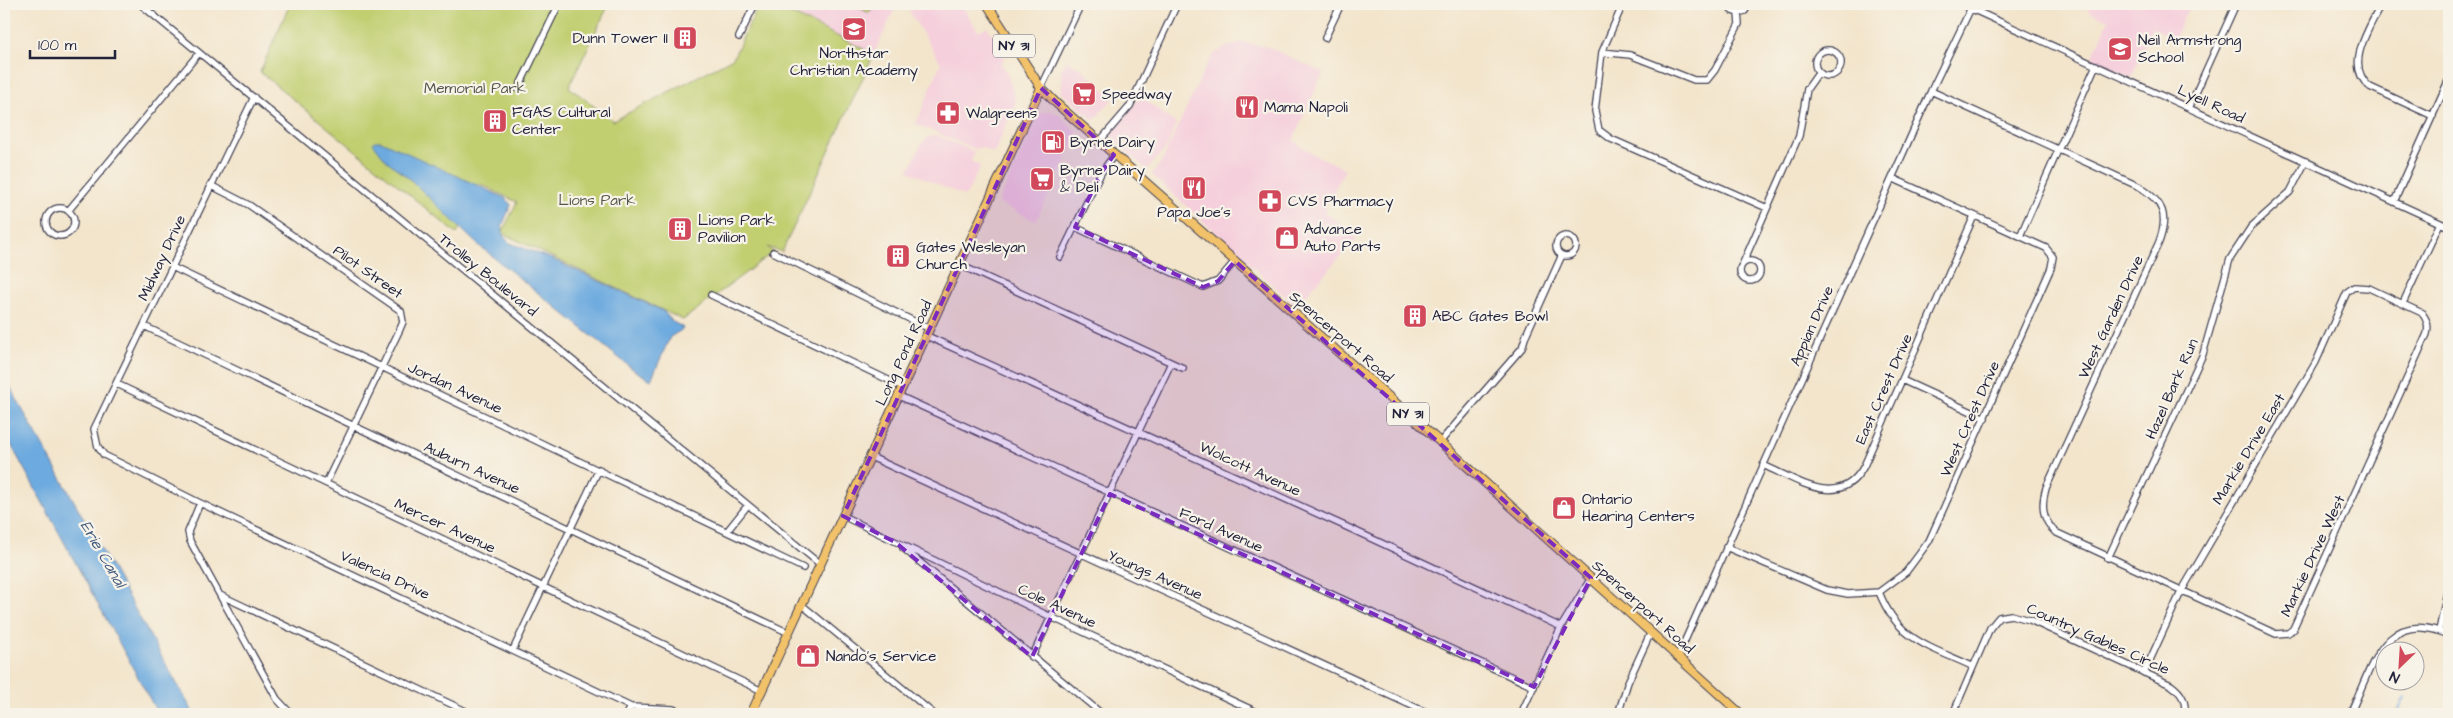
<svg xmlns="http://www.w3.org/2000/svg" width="2453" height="718" font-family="'Architects Daughter',sans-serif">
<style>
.built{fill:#f5cfdc}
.green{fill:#c1cf71;stroke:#727856}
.water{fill:#6daadf;stroke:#48668d}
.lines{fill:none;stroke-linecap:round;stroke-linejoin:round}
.stream{stroke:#6daadf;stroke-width:2}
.minor-casing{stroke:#413f51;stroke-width:8}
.major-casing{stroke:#413f51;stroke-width:10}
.minor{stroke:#fff;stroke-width:5.5}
.major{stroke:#f2c26a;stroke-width:8}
.marked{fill:#7b2cbf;fill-opacity:0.2;stroke:#7b2cbf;stroke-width:4;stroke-dasharray:10 6;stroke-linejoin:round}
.labels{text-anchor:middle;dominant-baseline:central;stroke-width:4.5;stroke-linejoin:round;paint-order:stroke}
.shield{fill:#f7f3e8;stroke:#62616f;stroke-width:1}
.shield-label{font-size:14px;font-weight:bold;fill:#22223b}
.poi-label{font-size:15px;fill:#22223b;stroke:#f7f3e8;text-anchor:start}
.park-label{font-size:15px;fill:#52564b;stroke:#f7f3e8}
.street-label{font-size:15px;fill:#22223b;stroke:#f7f3e8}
.water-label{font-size:16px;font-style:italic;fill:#40587d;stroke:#f7f3e8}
</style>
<rect width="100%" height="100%" fill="#f7f3e8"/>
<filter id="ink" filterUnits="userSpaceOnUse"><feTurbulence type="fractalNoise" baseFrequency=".02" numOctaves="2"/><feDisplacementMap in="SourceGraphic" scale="10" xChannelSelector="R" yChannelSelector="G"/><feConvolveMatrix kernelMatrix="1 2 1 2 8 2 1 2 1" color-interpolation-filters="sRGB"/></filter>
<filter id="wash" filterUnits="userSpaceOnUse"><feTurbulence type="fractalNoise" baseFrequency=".0096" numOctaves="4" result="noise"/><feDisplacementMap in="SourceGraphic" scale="20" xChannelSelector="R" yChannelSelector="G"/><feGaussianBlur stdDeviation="1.12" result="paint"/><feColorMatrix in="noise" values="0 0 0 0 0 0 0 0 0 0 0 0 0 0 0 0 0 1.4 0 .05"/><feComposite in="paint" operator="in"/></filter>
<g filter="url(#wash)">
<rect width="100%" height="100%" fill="#f3e5cc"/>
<path class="built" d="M771,4H897L874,54Z
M919,4H961L978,31L987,27L1006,53L1001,64L1007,73L1016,102L994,153L981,147L975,149L916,124L941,63L909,11Z
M2091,4H2190L2175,38L2153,28L2131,78L2091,60L2109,20L2088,11Z
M1242,42L1271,48L1323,73L1293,140L1313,154L1345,169L1324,211L1357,238L1296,306L1152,175L1163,159L1206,66L1214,54L1227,47Z
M1065,61L1082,69L1113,98L1094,120L1062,93L1061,71Z
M1140,96L1176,124L1167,147L1147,170L1110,137Z
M1050,111L1059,115L1078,133L1036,221L998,203L1039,114Z
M936,135L975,152L971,161L980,166L967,194L964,196L908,171L921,145L927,138Z"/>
<path class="green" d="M290,4H609L569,87L613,121L733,58L759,4H771L874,54L782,252L767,247L773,252L683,320L502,233L517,202L480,184L457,234L260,72Z
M853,4H874L869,13Z"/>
<path class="water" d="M375,141H381L505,198L511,205L502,226L504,237L510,243L552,259L663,311L673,322L682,327L683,329L670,337L651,380L634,370L477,244L412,181L386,160L373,143Z
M4,375L21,407L194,714H158L4,432Z"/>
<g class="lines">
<path class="stream" d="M2397,714L2405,697"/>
</g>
</g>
<g filter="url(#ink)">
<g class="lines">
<defs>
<path id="minor" d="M140,4L821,565
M1623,4L1602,52L1595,111L1599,130L1611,139L1767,208
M1728,4L1732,11L1738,13L1745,11L1749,4
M1961,4L2449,227
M2381,4C2370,28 2343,65 2370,87L2433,116
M739,37L755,4
M1325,38L1341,4
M1815 63a13 13 0 1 1 26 0a13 13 0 1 1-26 0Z
M1602,52L1630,55L1694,80H1707L1715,70L1739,24L1738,13
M1041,88L1081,4
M518,89L559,4
M1931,91L2140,187C2163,202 2169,215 2159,242L2046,488C2041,505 2042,519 2055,532L2276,634L2288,633L2293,629L2427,334C2429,325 2427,320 2422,313L2369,288L2354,287L2347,292L2316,362L2181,592L2144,673
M254,97L94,429L98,447L104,455L200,503L631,707L673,709L684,714
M2189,108L2236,4
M1099,142L1130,106L1177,4
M210,185L249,205L401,311L403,322L400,329L326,483
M2394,202L2449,79
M46 222a14 14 0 1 1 28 0a14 14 0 1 1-28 0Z
M68,211L199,53
M1075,227L1203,287L1218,281L1235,261
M2020,236L2096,65
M1556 246a10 10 0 1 1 20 0a10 10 0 1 1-20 0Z
M773,252L930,329
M1060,257L1101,173L1114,155
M1740 271a10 10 0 1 1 20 0a10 10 0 1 1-20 0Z
M1743,263L1799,136L1807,89L1819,72
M960,265L1183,368
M172,267L803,568
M711,295L903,387
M2403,303L2440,223
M144,326L789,633
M927,336L1349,528L1561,627
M1902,380L1985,418
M117,384L762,691
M899,396L1534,687
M1440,442L1522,348L1526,335L1562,255
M871,457L1430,714
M1763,465C1798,480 1840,511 1864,466L1974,216
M200,503L188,532L190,541L277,699L291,714
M843,516L1051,617L1261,714
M728,530L748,505
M1726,547L1827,590L1848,594L1879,592L1906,572L1929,541L2051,268L2053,257L2046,248L1892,178
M903,548L1102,714
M2108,558L2203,354L2230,259L2251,227L2290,192L2306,161
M1879,592C1898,640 1928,646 1972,666
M220,595L472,714
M802,605L934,714
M2439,631L2449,582
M513,650L599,469
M1678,656L1931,91L1971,8
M1032,657L1171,363
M627,714L631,707
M1521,714L1561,627L1591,578
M1618,714L1628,682L1651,632
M1953,714L1990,628L1999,617L2011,615L2030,620L2171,685C2182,693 2186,701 2185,714
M2350,714C2372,667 2384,606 2449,635"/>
<path id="major" d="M987,4L1041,88L1057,104L1440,442L1741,714
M751,714L1041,88"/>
</defs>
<use href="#minor" class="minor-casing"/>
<use href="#major" class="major-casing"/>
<use href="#minor" class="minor"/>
<use href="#major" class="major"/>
</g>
</g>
<path class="marked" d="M1041,88L1114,155L1101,173L1075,227L1203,287L1218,281L1235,261L1591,578L1534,687L1110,494L1032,657L895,542L843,516Z"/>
<defs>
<symbol id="school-square" viewBox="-11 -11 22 22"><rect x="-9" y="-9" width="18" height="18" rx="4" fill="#d1495b" stroke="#f7f3e8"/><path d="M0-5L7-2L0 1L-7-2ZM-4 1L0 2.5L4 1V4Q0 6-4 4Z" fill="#fff"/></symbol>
<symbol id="building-square" viewBox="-11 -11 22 22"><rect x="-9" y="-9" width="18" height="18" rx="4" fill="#d1495b" stroke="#f7f3e8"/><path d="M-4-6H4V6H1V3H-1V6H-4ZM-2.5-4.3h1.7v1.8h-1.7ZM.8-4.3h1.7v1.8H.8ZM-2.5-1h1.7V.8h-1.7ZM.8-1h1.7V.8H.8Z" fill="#fff"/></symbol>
<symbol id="supermarket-square" viewBox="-11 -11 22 22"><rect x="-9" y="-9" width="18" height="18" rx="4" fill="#d1495b" stroke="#f7f3e8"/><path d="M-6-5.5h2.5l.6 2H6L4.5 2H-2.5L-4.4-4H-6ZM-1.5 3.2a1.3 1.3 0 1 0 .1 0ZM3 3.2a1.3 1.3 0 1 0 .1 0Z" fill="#fff"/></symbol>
<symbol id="restaurant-square" viewBox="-11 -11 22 22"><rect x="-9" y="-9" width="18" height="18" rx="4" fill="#d1495b" stroke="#f7f3e8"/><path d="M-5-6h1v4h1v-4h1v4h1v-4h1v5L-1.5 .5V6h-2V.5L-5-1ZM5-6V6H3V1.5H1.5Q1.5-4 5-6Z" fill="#fff"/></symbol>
<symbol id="pharmacy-square" viewBox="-11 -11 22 22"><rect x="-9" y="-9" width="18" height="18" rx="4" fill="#d1495b" stroke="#f7f3e8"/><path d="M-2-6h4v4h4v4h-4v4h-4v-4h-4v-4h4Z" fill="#fff"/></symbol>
<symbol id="fuel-square" viewBox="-11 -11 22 22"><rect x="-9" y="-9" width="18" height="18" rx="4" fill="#d1495b" stroke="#f7f3e8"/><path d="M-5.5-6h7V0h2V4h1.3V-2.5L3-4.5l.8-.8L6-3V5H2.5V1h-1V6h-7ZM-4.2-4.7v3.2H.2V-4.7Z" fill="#fff"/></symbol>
<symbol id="shop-square" viewBox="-11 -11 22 22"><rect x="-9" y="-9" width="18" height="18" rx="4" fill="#d1495b" stroke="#f7f3e8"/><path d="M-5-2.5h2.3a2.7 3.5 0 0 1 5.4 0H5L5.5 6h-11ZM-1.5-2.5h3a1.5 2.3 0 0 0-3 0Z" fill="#fff"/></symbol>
</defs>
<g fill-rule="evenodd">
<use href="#school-square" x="840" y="15" width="28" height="28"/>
<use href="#building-square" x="671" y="24" width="28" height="28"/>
<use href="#school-square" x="2106" y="35" width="28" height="28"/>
<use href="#supermarket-square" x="1070" y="80" width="28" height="28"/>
<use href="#restaurant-square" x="1233" y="93" width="28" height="28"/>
<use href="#pharmacy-square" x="934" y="99" width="28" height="28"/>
<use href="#building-square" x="481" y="107" width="28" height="28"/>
<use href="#fuel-square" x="1039" y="128" width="28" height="28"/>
<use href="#supermarket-square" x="1028" y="165" width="28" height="28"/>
<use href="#restaurant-square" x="1180" y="174" width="28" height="28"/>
<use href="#pharmacy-square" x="1256" y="187" width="28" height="28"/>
<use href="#building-square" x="666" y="215" width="28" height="28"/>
<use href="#shop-square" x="1273" y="224" width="28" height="28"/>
<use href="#building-square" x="884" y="242" width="28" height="28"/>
<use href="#building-square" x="1401" y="302" width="28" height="28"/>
<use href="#shop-square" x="1550" y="494" width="28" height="28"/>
<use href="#shop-square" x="794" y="642" width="28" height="28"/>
</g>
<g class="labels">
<g class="shield">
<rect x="993" y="34.5" width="42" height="23" rx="4"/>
<rect x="1387" y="402.5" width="42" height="23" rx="4"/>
</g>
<g class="shield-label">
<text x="1014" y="46">NY 31</text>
<text x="1408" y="414">NY 31</text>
</g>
<g class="poi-label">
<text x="668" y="38" text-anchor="end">Dunn Tower II</text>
<text x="2138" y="40">Neil Armstrong<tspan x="2138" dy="17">School</tspan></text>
<text x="854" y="53" text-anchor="middle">Northstar<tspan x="854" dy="17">Christian Academy</tspan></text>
<text x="1102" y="94">Speedway</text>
<text x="1264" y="107">Mama Napoli</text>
<text x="512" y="112">FGAS Cultural<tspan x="512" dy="17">Center</tspan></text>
<text x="966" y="113">Walgreens</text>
<text x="1070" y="142">Byrne Dairy</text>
<text x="1060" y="170">Byrne Dairy<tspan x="1060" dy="17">&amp; Deli</tspan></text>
<text x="1288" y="201">CVS Pharmacy</text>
<text x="1194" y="212" text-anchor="middle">Papa Joe's</text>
<text x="698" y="220">Lions Park<tspan x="698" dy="17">Pavilion</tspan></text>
<text x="1304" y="229">Advance<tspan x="1304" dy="17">Auto Parts</tspan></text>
<text x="916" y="247">Gates Wesleyan<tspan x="916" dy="17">Church</tspan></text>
<text x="1432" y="316">ABC Gates Bowl</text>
<text x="1582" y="499">Ontario<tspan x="1582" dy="17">Hearing Centers</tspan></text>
<text x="826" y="656">Nando's Service</text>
</g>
<g class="park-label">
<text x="475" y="88">Memorial Park</text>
<text x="597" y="200">Lions Park</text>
</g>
<g class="street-label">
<text transform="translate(2211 104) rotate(25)">Lyell Road</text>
<text transform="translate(162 258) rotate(-65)">Midway Drive</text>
<text transform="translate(368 272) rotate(35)">Pilot Street</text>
<text transform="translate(488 275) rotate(39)">Trolley Boulevard</text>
<text transform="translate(2111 317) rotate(-65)">West Garden Drive</text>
<text transform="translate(1812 326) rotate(-66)">Appian Drive</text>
<text transform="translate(1341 337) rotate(41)">Spencerport Road</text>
<text transform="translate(904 353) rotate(-65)">Long Pond Road</text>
<text transform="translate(455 388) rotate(25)">Jordan Avenue</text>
<text transform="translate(1884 389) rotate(-66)">East Crest Drive</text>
<text transform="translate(2172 389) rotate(-66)">Hazel Bark Run</text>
<text transform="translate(1970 419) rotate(-66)">West Crest Drive</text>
<text transform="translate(2249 449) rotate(-59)">Markie Drive East</text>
<text transform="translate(472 468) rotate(25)">Auburn Avenue</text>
<text transform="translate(1250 469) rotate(25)">Wolcott Avenue</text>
<text transform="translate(445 526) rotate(25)">Mercer Avenue</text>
<text transform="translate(1221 530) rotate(24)">Ford Avenue</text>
<text transform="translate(2313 556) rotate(-65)">Markie Drive West</text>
<text transform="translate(385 575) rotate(25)">Valencia Drive</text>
<text transform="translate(1155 575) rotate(24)">Youngs Avenue</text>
<text transform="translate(1057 606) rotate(25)">Cole Avenue</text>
<text transform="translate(1643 607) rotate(42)">Spencerport Road</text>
<text transform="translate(2098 639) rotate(24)">Country Gables Circle</text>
</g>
<g class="water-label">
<text transform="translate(103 554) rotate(60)">Erie Canal</text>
</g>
</g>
<rect width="2453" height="718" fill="none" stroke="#f7f3e8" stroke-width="20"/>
<g transform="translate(2400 666) rotate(205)"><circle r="24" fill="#f7f3e8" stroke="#a29fa3"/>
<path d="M0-4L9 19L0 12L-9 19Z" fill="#d1495b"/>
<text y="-8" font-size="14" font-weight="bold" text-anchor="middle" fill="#22223b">N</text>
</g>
<path d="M30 50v8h85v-8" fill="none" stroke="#22223b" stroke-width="2.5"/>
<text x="38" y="50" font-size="15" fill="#22223b" stroke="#f7f3e8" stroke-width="4" paint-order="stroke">100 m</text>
</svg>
